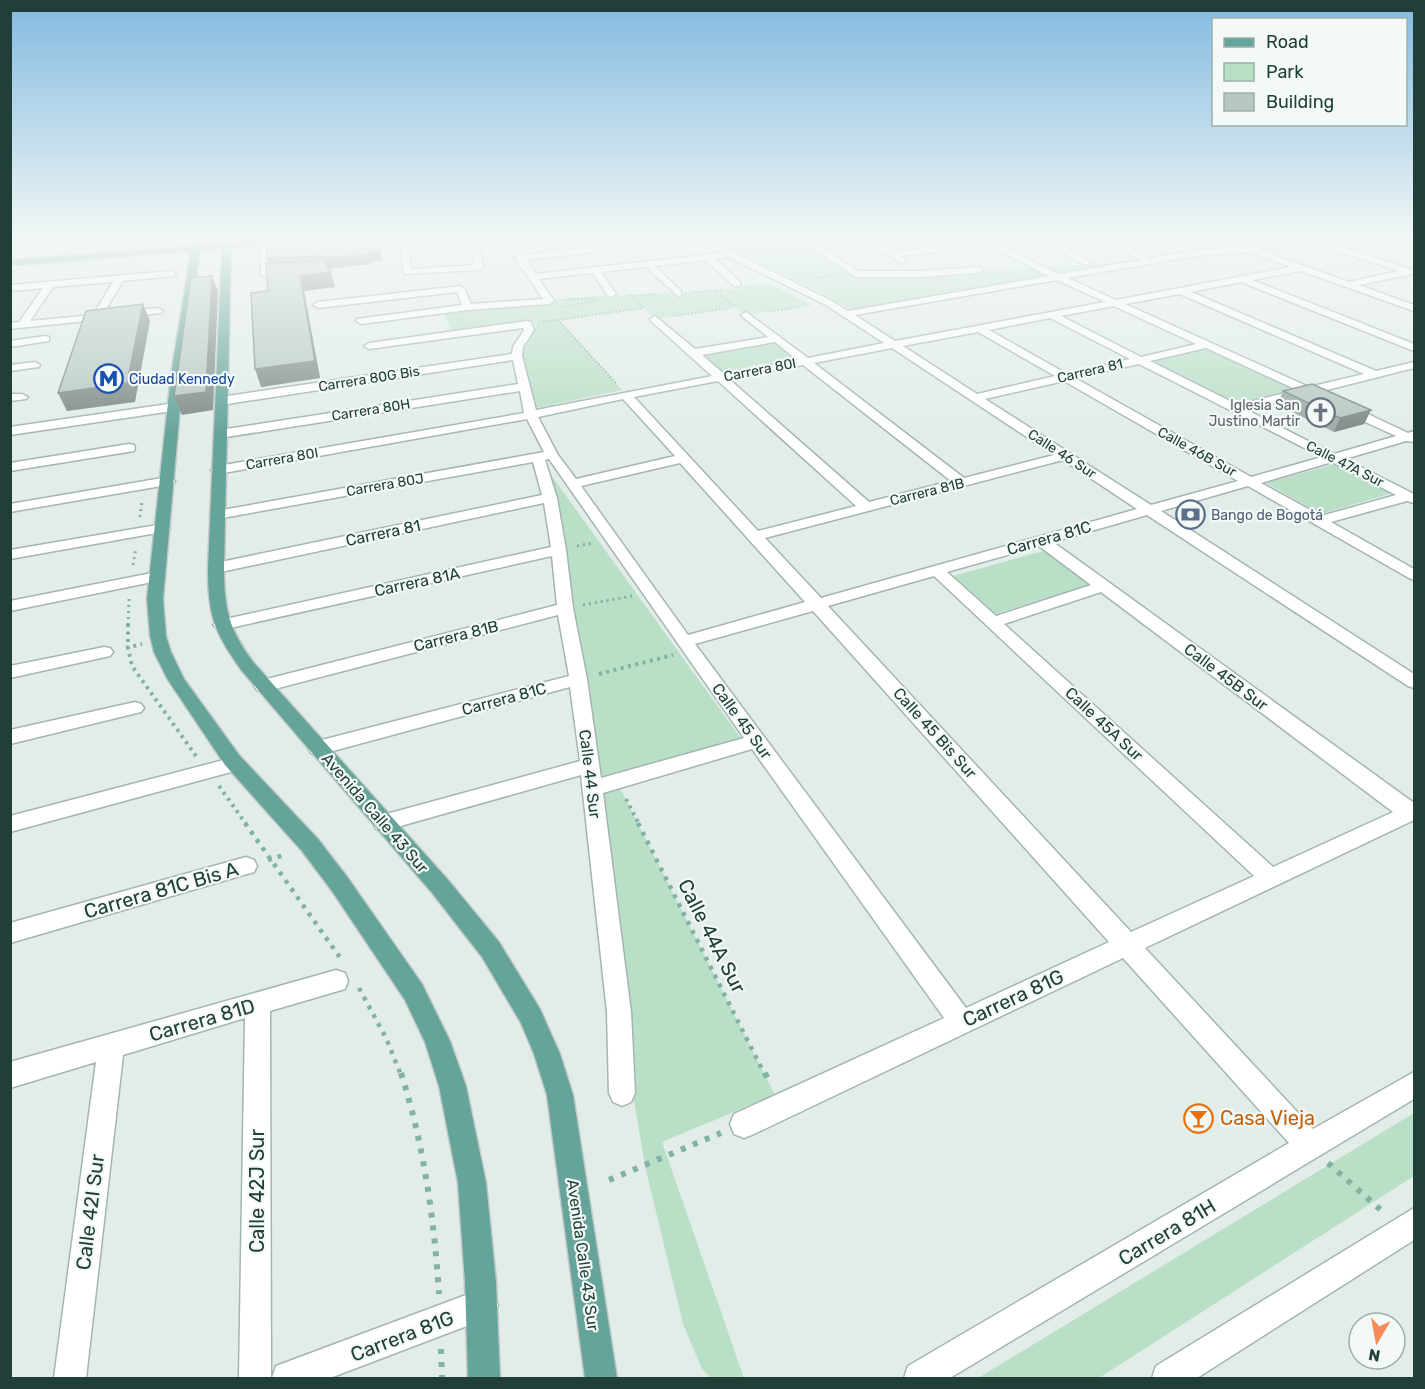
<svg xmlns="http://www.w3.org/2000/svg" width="1425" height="1389" font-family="Rubik,sans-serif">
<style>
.green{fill:#badfc7}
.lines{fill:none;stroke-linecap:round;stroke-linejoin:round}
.minor-casing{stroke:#a4b5b1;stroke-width:3}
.major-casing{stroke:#c1c9c8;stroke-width:3}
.path-far4{stroke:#82b2a6;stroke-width:2;stroke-dasharray:1.5 2;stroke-linecap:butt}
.path-far3{stroke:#82b2a6;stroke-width:3;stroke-dasharray:2 4;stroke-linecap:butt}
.path-far2{stroke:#82b2a6;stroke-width:4;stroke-dasharray:3 4.5;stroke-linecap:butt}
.path-far1{stroke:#82b2a6;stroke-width:4.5;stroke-dasharray:4 6;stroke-linecap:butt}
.path{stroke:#82b2a6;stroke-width:6;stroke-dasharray:5 8;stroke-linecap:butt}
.minor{fill:#fff;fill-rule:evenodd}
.major{fill:#65a499;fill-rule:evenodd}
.wall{fill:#9daca7}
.shaded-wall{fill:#808c88}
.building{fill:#b7c8c2;stroke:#808c88;stroke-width:1.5}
.labels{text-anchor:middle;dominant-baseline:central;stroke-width:4.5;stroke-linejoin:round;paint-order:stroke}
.far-street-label{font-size:14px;fill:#213f39;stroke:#f3f9f7}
.far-transit-label{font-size:14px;fill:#164399;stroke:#f3f9f7;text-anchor:start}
.far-worship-label{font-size:14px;fill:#5b616d;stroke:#f3f9f7;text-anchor:end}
.far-service-label{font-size:14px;fill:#4e5e75;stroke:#f3f9f7;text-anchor:start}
.street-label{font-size:16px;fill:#213f39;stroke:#f3f9f7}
.near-street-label{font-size:20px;fill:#213f39;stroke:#f3f9f7}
.near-food-label{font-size:20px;fill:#c56008;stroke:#f3f9f7;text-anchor:start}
</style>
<rect width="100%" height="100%" fill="#e2ede9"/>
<path class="green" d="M746,240H796L853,276L925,275L1137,261L851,310L821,292L719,244Z
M769,284L812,305L746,315L736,307L655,319L644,308L559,320L622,390L536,408L523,356L524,350L538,323L524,320L451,330L443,313C539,295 645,295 742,289L740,286Z
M771,341L793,358L722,371L702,353Z
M1205,347L1297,389L1235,405L1146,360Z
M538,457L745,744L616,780L775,1095L662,1142L744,1378H711L702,1369L683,1324L645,1166L619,1012Z
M1335,464L1392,493L1321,514L1266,483Z
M1047,550L1092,585L995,614L953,576Z
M1414,1113V1176L1099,1378H978Z"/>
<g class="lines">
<defs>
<path id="minor" d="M400,240H408L411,269L474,265L471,240L478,242L483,267L479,270L404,274Z
M503,240H512L523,255L662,240H692L527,260L536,274L721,253L697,240H708L832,301L848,311L1049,276L988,246L901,256L906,261L902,264L867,240H877L895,252L1003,240V244L999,245L1059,274L1141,260L1101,240H1112L1151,258L1186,252L1160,240H1172L1196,250L1250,246L1289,240H1321L1413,270V274L1359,285L1414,305V311L1301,271L1252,280L1414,344V351L1241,282L1191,292L1376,371L1414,362V368L1319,392L1325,396L1323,398L1319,399L1307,395L1247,410L1334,454L1396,436L1341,411V405H1349L1408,433L1414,431V442L1406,441L1345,459L1414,494V503L1407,501L1331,522L1414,569V580L1409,578L1248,486L1161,511L1414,674V688L1408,686L1147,515L1053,542L1414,803V820L1145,948L1313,1129L1414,1072V1099L950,1378H904L908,1366L1289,1143L1123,958L754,1134L744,1138L734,1134L730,1124L734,1114L944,1018L752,749L603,793L631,1012L635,1093L631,1102L622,1106L613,1102L609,1093L607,1012L581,775L383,831L376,829L373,823L376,817L383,815L580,761L570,687L318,755L311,753L308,748L311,743L318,741L569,676L558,615L263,692L257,690L254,686L257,682L263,680L557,605L552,556L221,630L213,625L221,620L551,547L544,503L216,573L208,568L216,563L542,495L533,462L217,519L210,515L217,511L544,452L527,419L218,474L211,470L218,466L524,413L520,391L220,438L214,434L220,430L518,384L513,360L221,405L215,401L221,397L512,354L513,347L524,330L523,328L369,349L364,346L369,343L527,321L531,322L534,330L523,347L522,356L536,410L712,376L651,321L650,319L655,316L695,349L768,337L743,317L741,315L746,312L808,358L884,343L826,305L729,257L715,259L740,282V286H734L705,260L655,266L681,291V295L678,296L646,267L601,272L616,294L611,297L608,296L593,273L539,279L554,301L549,304L468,310L361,324L356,321L357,319L462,305L457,292L318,308L313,305L318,302L460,286L465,289L471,304L543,299ZM1309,242L1399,271L1349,282L1259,250ZM1250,252L1291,267L1116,300L1068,278L1195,256ZM1057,280L1105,302L895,341L855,315ZM1180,294L1364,374L1309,387L1125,304ZM1114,306L1196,344L1141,357L1061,316ZM1050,318L1130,359L1067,374L989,330ZM978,332L1055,376L977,394L903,346ZM775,342L797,360L723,373L702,355ZM892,348L1054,455L964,478L814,363ZM1206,348L1297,390L1238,405L1150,361ZM1139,364L1322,457L1251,477L1075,378ZM803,365L951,481L869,502L729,379ZM718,381L856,506L758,531L634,397ZM1064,381L1238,481L1151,505L985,399ZM623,399L675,456L576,479L558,455L538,417ZM549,459L744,738L601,778L587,679L573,608L566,550L557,498L545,460ZM1063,460L1137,509L821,598L765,538ZM1332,462L1396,495L1321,516L1261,483ZM680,463L805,602L688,635L581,486ZM1039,546L1091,585L996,616L947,572ZM934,576L1254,876L1131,932L828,606ZM1101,592L1393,812L1273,867L1004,624ZM813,611L1109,942L966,1008L695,644Z
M800,240H810L858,271H920L979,267L983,270L979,273L920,277H856Z
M1041,240H1052L1092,263L1085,265Z
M1387,240H1401L1414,244V249Z
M260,241L267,243L268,271H292L297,274L295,276H261Z
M14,261L21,263L10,274V265Z
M171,271L176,274L174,276L123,281L103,314L158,308L163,311L161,313L10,329V323L19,322L43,288L10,291V285ZM113,282L93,315L30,321L53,287Z
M45,336L49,337V341L10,347V341Z
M35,362L40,365L39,367L10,371V365Z
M10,394H22L28,397L26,399L10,401Z
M175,403L179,404V410L10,435V427Z
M129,444L134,445L135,448L134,451L10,471V463Z
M168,477L175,481L173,484L10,512V504Z
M163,524L168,525L170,528L168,531L10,559V550Z
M157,572L162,574L165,577L162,580L10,611V601Z
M104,647L110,648L113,652L110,656L10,678V666Z
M135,702L141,704L144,708L141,712L10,744V730Z
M235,757L242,759L245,764L242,769L10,832V816Z
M246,857L254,860L257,866L254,872L10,943V923Z
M336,970L345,973L348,981L345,989L270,1011L271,1378H239L245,1018L123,1055L86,1378H54L96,1062L10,1088V1062Z
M1414,1208V1240L1197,1378H1152L1156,1366Z
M482,1289L493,1294L498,1305L493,1316L330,1378H272L276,1366Z"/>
<path id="major" d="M193,240H201L200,245L223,243V240H231V243L297,240L231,248L224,568C224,609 229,630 254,663L449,881L499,942L540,1009L560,1054L573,1095L617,1378H585L547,1095L534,1054L521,1023L482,957L433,894L242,671C214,632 208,616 208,568L222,248L200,250L183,375L163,599L166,636L171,652L184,679L239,755L318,839L348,878L422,984L450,1041L466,1086L486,1183L496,1282L500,1378H468L465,1282L458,1183L439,1086L425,1042L405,1000L332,891L302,851L225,765L168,680L154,652L150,636L147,599L171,375L191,251L10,266V260L192,246Z"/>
</defs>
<use href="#minor" class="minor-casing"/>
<use href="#major" class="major-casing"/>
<path class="path-far4" d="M816,278L833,276
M715,291L735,307
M692,292L721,290
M627,296L658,294
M632,297L644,308
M564,300L595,298
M564,307L598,300
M767,312L801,307
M674,316L732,308
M558,320L616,383
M543,322L644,308"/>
<path class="path-far3" d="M140,517L142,501
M577,546L593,543
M133,565L136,548
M583,605L632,596
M128,625L129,599"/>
<path class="path-far2" d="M128,624V648L132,666L196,756
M126,648L142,644
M599,674L673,655
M219,786L246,824
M626,799L639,824"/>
<path class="path-far1" d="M245,823L341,959
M638,823L765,1075
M268,860L287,854
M359,988L386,1038L401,1075"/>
<path class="path" d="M401,1073C424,1145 434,1218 439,1294
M765,1073L770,1084
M1328,1163L1383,1212
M609,1180L721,1133
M441,1349L442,1378"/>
<use href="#minor" class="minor"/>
<use href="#major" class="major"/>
</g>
<path class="wall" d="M380,251L382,260L370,262L371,264L329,269L335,287L304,291L320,378L261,387L268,291L269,263L267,259Z
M1283,391L1371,410L1364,424L1334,432L1277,405Z"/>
<path class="shaded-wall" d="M380,251L382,260L370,262L371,264L325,269L323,259Z
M331,272L335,287L304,291L320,378L261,387L255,369L300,276Z
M212,276L218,291L213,410L182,415L174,396Z
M143,304L150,321L135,402L67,411L58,393Z
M1371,410L1364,424L1334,432L1340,418Z"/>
<path class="building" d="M283,240H377L380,251L368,252L369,254L323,259L322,257L321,258L317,256L267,259V242Z
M322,257L331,272L300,276L315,361L255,369L251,293L268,291L266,263L316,262Z
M212,276L206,392L174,396L191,278Z
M143,304L127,383L58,393L86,311Z
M1312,384L1371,410L1340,418L1283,391Z"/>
<linearGradient id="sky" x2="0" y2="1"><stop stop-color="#82bae0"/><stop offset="0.55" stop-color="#f2f7f5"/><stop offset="1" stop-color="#f2f7f5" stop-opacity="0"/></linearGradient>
<rect width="1425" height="435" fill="url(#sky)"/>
<defs>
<symbol id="metro-ring" viewBox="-11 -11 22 22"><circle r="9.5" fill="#f3f9f7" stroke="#1a4fb4" stroke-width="1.5"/><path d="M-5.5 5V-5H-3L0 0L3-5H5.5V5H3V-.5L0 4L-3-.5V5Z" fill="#1a4fb4"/></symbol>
<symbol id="church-ring" viewBox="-11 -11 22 22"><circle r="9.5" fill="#f3f9f7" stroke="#6b7280" stroke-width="1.5"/><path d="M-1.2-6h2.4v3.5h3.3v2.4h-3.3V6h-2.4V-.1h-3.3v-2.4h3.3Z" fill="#6b7280"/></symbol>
<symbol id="bank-ring" viewBox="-11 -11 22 22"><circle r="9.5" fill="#f3f9f7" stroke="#5c6f8a" stroke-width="1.5"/><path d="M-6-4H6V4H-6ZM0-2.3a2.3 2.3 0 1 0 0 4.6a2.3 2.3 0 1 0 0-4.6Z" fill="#5c6f8a"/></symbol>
<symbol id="bar-ring" viewBox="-11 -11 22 22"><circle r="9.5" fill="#f3f9f7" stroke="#e8710a" stroke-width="1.5"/><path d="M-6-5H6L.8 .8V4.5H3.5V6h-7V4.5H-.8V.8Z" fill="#e8710a"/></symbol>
</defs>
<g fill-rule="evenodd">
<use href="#metro-ring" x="92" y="362" width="33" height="33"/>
<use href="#church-ring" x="1304" y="396" width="33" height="33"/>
<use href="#bank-ring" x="1174" y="498" width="33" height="33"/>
<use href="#bar-ring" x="1182" y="1102" width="33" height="33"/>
</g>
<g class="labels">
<g class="far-street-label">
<text transform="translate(760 370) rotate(-11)">Carrera 80I</text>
<text transform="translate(1090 371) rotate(-13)">Carrera 81</text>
<text transform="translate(369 379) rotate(-9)">Carrera 80G Bis</text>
<text transform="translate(371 410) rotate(-9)">Carrera 80H</text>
<text transform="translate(1197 452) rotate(29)">Calle 46B Sur</text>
<text transform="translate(1062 454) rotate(33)">Calle 46 Sur</text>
<text transform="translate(282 459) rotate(-10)">Carrera 80I</text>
<text transform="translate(1345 464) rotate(27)">Calle 47A Sur</text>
<text transform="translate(385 485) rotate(-10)">Carrera 80J</text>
<text transform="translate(927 492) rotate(-14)">Carrera 81B</text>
</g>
<g class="far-transit-label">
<text x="129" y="379">Ciudad Kennedy</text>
</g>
<g class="far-worship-label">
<text x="1300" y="405">Iglesia San<tspan x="1300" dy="16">Justino Martir</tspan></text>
</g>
<g class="far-service-label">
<text x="1211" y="515">Bango de Bogotá</text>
</g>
<g class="street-label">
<text transform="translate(383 533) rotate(-12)">Carrera 81</text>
<text transform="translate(1049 538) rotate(-16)">Carrera 81C</text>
<text transform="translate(417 582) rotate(-12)">Carrera 81A</text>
<text transform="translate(456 636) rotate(-14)">Carrera 81B</text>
<text transform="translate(1226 677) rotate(37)">Calle 45B Sur</text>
<text transform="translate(504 699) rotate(-15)">Carrera 81C</text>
<text transform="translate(742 721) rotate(54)">Calle 45 Sur</text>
<text transform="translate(1104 724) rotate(43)">Calle 45A Sur</text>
<text transform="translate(935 733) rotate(48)">Calle 45 Bis Sur</text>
<text transform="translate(590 774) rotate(83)">Calle 44 Sur</text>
<text transform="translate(375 813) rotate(49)">Avenida Calle 43 Sur</text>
<text transform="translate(583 1255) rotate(82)">Avenida Calle 43 Sur</text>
</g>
<g class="near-street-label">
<text transform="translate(161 890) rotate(-16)">Carrera 81C Bis A</text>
<text transform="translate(712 936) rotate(63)">Calle 44A Sur</text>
<text transform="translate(1013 998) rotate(-25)">Carrera 81G</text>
<text transform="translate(202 1020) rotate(-16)">Carrera 81D</text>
<text transform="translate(257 1191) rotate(-90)">Calle 42J Sur</text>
<text transform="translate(90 1212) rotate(-83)">Calle 42I Sur</text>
<text transform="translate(1167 1232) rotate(-31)">Carrera 81H</text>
<text transform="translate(402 1336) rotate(-21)">Carrera 81G</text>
</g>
<g class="near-food-label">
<text x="1220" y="1118">Casa Vieja</text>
</g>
</g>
<rect width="1425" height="1389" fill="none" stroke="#213f39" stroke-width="24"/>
<rect x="1212" y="18" width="195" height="108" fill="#f3f9f7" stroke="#9fafab" stroke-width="1.5"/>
<rect x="1224" y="38" width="30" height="9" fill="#65a499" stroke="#9fafab" stroke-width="1.5"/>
<text x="1266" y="48" font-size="18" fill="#213f39">Road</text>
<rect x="1224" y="63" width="30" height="18" fill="#badfc7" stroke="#9fafab" stroke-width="1.5"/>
<text x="1266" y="78" font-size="18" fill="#213f39">Park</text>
<rect x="1224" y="93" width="30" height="18" fill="#b7c8c2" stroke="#9fafab" stroke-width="1.5"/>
<text x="1266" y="108" font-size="18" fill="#213f39">Building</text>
<g transform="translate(1377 1341) rotate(190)"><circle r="28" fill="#f3f9f7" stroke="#9fafab" stroke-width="1.5"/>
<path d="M0-4.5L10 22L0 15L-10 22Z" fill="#f68b57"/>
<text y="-9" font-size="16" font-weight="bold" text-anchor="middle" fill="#213f39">N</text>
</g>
</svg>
